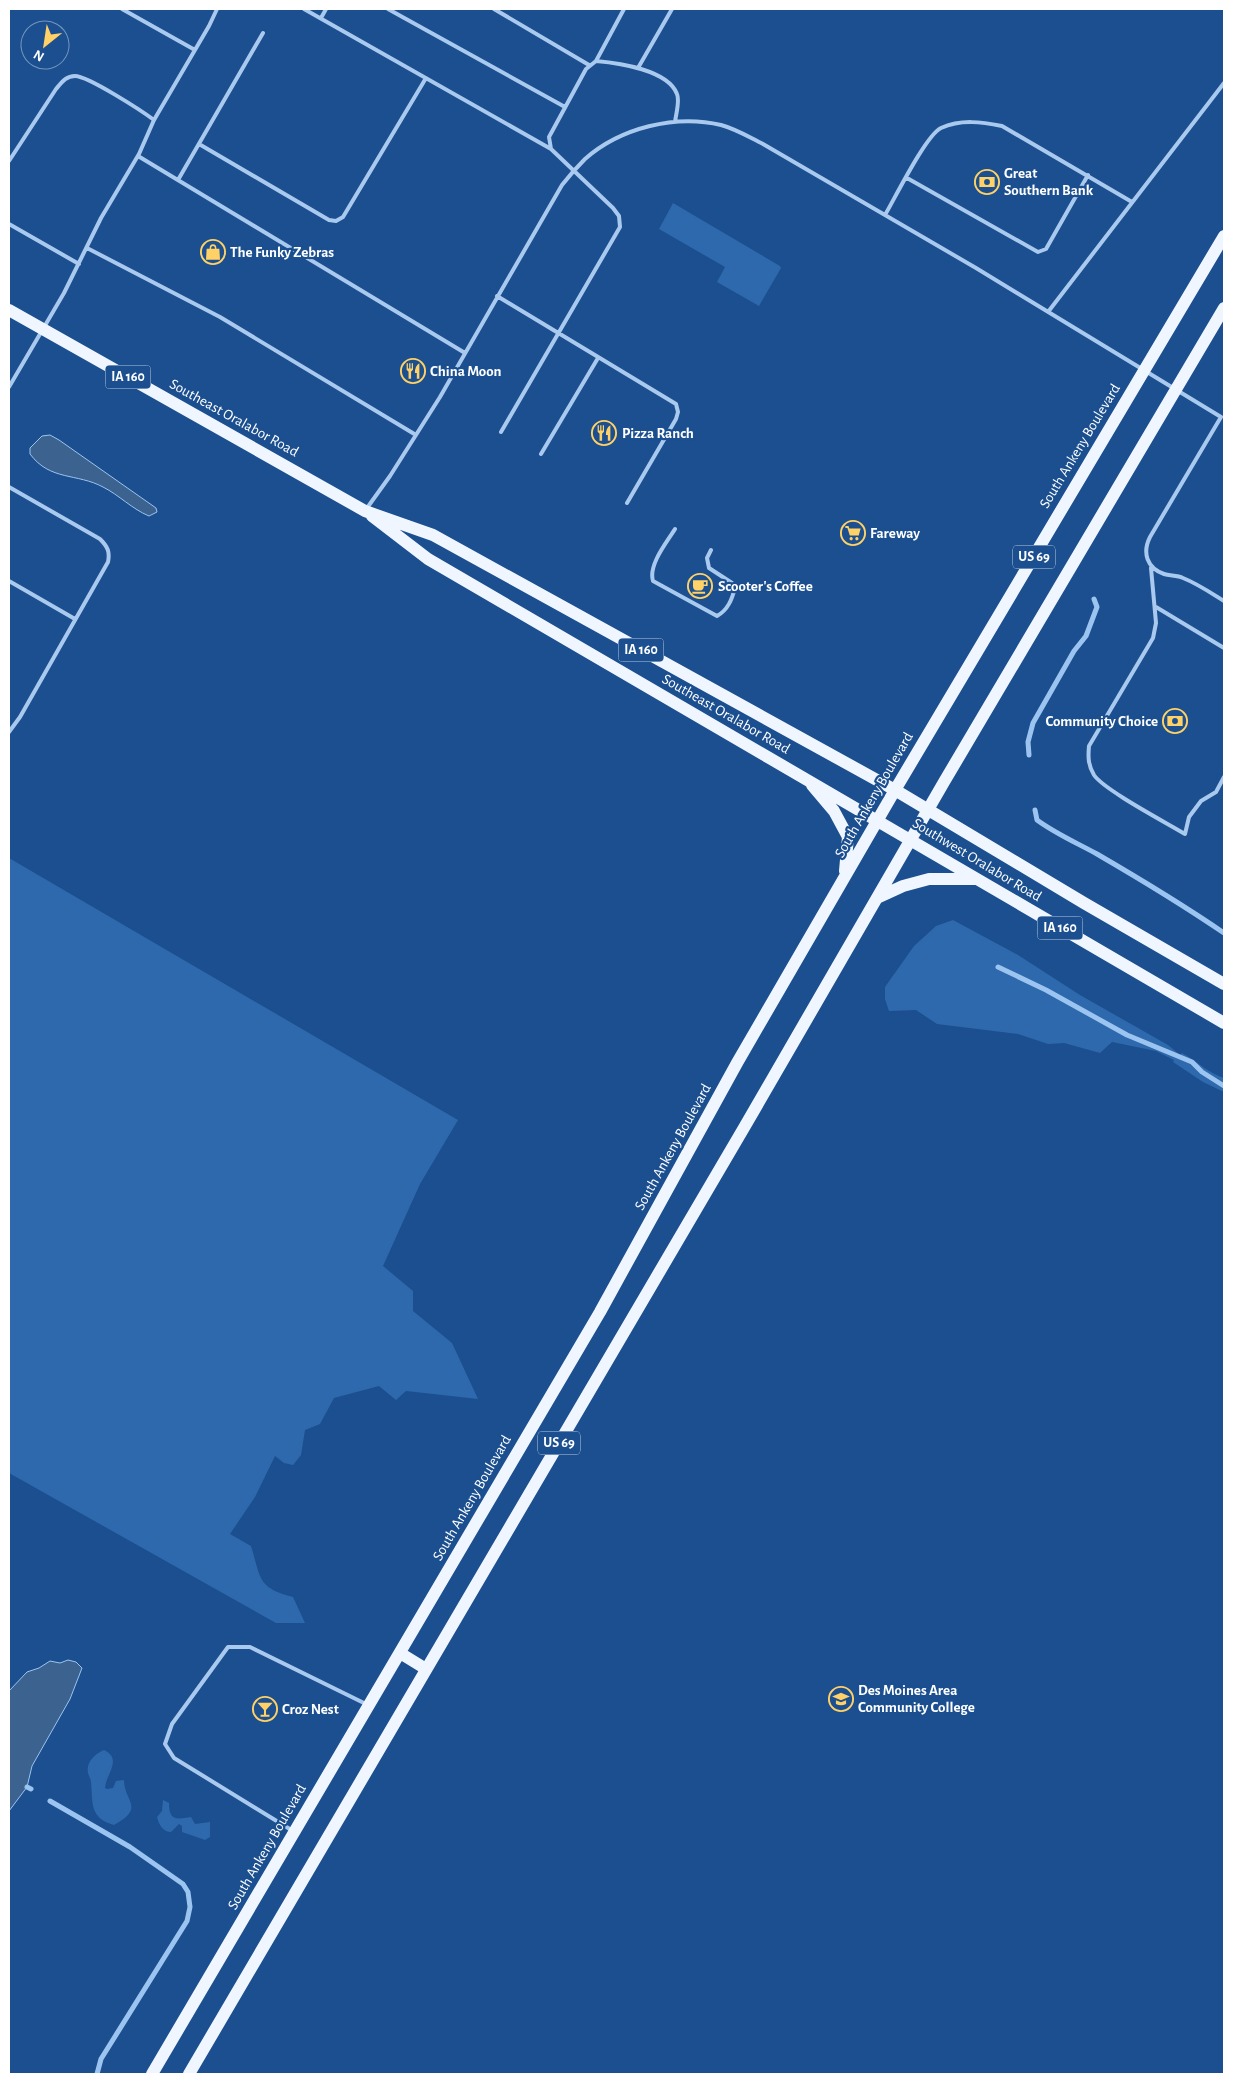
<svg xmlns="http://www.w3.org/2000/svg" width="1233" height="2083" font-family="'Alegreya Sans',sans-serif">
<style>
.green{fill:#2e69ad}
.water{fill:#3c6290;stroke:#9cc4f0}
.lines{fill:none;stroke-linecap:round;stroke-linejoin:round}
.stream{stroke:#9cc4f0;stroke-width:5}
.service{stroke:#a9c9ee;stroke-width:4}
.primary{stroke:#f0f6ff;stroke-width:12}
.labels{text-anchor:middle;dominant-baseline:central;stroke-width:4.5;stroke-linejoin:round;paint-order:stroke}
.shield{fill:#1b4f8f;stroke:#bbcadd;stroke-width:1}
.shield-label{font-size:14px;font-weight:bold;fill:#fff}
.poi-label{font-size:15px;font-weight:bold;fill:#fff;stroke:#1b4f8f;text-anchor:start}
.street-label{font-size:15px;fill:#fff;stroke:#1b4f8f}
</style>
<rect width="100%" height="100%" fill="#1b4f8f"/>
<path class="green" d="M673,203L780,266L781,268L759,306L717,282L725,267L659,229Z
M9,858L458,1120L420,1184L383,1266L413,1291V1311L452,1343L478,1399L406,1391L396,1400L379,1386L334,1398L320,1424L305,1430L301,1455L293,1465L284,1463L275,1456L255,1497L230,1534L251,1546C261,1578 257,1588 293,1597L305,1623H276L9,1473Z
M953,920L1018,955L1080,995L1168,1045L1180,1055L1182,1053C1197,1061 1208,1073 1224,1078V1092L1203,1082L1173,1062L1174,1060L1156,1051L1112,1042L1100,1053L1064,1043L1048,1044L1018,1034L937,1024L916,1010L889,1011L885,999V987L914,946L936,926Z
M104,1750C123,1759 106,1774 105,1788L107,1789L113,1788L116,1781L124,1780C124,1802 146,1807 114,1825C89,1818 93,1802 91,1783C91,1780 90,1778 89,1776C84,1764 94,1754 104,1750Z
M163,1800L169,1803C169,1822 178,1819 191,1817L195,1824L210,1822V1837L205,1840L182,1832V1826L179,1824L171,1832C163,1832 159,1825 157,1817L162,1811Z"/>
<path class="water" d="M50,435L59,440L156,508L157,512L149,516C132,509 119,495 103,487C77,473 50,481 30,454V448L42,436Z
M68,1660L76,1662L82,1668L70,1699L32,1766L27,1787L9,1811V1691L27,1672L39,1668L50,1661L60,1663Z"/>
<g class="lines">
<path class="stream" d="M1029,755L1028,742L1033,723L1074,651L1086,636L1097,607L1094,599
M1035,810L1037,820C1056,834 1077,843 1097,854C1140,879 1183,905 1224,933
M998,967L1046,990L1127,1035L1192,1062L1202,1072L1224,1086
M27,1787L31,1789
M50,1801L130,1847L183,1884L188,1892L190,1907L187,1921L101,2059L97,2074"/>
<path class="service" d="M122,9L195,50
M304,9L551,149
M388,9L565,107
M494,9L589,65
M321,18L326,9
M596,61L624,9
M638,68L672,9
M199,144L329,220L336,221L343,217L426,78
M138,156L465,353
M9,161L56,89C62,82 66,76 75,76C88,76 142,111 154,120
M907,178L1038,252L1046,249L1088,175
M178,180L263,33
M885,215C895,198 926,135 941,128C961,119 982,122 1002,126L1132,202
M9,224L79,264
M87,248L220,317L416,435
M497,296L676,404L678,412L676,419L627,503
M1048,312L1224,83
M9,387L64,293L101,218L139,154L154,120L209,26L217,9
M501,432L620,227L619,216L613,208L551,149L549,137L586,69L596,61C619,63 668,70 677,94C680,101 676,114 675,122
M541,454L598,358
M9,487L100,539C108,547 110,552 108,562L20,717L9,732
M367,508L390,476L440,397L562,185C569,176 577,167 585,159C620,128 675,114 721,125C736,129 749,137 763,144L976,268L1221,417L1150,537C1142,553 1147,568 1164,574C1170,576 1177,575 1183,578C1198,584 1211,593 1224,601
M675,529C667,542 648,565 653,581L717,616C728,610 732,599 735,588L732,583L709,568L707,558L711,550
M1151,568L1156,623L1153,638L1089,746C1088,757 1088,765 1094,775C1104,790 1167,823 1185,834L1189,817L1201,801L1216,792L1224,777
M9,581L75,619
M1156,607L1224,648
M293,1831L174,1758L165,1744L172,1724L228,1647H250L368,1705"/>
<path class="primary" d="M9,310L365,511L433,535L895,790L1084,903L1224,984
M372,516L428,559L1224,1023
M812,785L834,811L848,837L845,871
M879,897L903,886L929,879H976
M400,1653L426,1669
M152,2074L600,1312L737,1063L895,790L1224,236
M189,2074L745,1126L944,782L1224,308"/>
</g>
<defs>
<symbol id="bank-ring" viewBox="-11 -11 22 22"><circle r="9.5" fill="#1b4f8f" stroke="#ffd166" stroke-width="1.5"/><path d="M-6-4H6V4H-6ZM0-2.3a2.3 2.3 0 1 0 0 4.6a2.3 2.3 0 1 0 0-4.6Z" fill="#ffd166"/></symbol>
<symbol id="shop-ring" viewBox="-11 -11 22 22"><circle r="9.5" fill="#1b4f8f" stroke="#ffd166" stroke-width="1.5"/><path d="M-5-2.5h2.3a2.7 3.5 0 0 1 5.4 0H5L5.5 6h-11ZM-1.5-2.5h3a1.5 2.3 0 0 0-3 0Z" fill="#ffd166"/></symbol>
<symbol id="restaurant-ring" viewBox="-11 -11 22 22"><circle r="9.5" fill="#1b4f8f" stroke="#ffd166" stroke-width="1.5"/><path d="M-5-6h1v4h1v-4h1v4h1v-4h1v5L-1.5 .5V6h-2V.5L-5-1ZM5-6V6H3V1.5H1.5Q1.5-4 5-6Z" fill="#ffd166"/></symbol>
<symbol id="supermarket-ring" viewBox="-11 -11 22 22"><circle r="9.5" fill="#1b4f8f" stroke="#ffd166" stroke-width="1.5"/><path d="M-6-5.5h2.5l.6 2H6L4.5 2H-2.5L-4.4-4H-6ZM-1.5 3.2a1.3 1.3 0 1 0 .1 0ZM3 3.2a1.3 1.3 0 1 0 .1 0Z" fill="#ffd166"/></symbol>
<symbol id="cafe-ring" viewBox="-11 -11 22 22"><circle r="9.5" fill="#1b4f8f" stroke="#ffd166" stroke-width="1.5"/><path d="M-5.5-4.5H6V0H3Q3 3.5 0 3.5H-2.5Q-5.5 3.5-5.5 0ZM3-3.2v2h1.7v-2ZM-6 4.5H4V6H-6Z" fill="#ffd166"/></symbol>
<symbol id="university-ring" viewBox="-11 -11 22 22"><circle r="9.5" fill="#1b4f8f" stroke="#ffd166" stroke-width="1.5"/><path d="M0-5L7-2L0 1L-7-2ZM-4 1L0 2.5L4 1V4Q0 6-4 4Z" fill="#ffd166"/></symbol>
<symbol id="bar-ring" viewBox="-11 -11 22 22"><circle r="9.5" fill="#1b4f8f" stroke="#ffd166" stroke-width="1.5"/><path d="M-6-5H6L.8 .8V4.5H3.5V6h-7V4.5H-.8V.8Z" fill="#ffd166"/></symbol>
</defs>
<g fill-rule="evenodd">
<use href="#bank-ring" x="973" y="168" width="28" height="28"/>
<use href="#shop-ring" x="199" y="238" width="28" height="28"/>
<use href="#restaurant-ring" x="399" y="357" width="28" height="28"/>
<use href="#restaurant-ring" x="590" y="419" width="28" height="28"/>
<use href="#supermarket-ring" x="839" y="519" width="28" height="28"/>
<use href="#cafe-ring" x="686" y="572" width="28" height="28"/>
<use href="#bank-ring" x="1161" y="707" width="28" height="28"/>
<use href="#university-ring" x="827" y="1685" width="28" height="28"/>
<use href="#bar-ring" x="251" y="1695" width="28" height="28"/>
</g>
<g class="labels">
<g class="shield">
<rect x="105.5" y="365.5" width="45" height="23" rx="4"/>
<rect x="1013" y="545.5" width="42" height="23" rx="4"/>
<rect x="618.5" y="638.5" width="45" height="23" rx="4"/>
<rect x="1037.5" y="916.5" width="45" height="23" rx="4"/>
<rect x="538" y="1431.5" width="42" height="23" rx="4"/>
</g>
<g class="shield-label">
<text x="128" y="377">IA 160</text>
<text x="1034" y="557">US 69</text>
<text x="641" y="650">IA 160</text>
<text x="1060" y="928">IA 160</text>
<text x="559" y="1443">US 69</text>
</g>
<g class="poi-label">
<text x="1004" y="173">Great<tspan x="1004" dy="17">Southern Bank</tspan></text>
<text x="230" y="252">The Funky Zebras</text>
<text x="430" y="371">China Moon</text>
<text x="622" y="433">Pizza Ranch</text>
<text x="870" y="533">Fareway</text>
<text x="718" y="586">Scooter's Coffee</text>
<text x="1158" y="721" text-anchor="end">Community Choice</text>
<text x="858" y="1690">Des Moines Area<tspan x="858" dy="17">Community College</tspan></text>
<text x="282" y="1709">Croz Nest</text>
</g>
<g class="street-label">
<text transform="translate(234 418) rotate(29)">Southeast Oralabor Road</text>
<text transform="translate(1080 446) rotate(-59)">South Ankeny Boulevard</text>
<text transform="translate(726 714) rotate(30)">Southeast Oralabor Road</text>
<text transform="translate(874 795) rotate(-60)">South Ankeny Boulevard</text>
<text transform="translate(977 860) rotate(31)">Southwest Oralabor Road</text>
<text transform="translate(673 1147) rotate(-61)">South Ankeny Boulevard</text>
<text transform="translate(472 1498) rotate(-60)">South Ankeny Boulevard</text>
<text transform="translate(267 1847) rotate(-60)">South Ankeny Boulevard</text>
</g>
</g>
<rect width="1233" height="2083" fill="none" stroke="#ffffff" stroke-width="20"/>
<g transform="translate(45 45) rotate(210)"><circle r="24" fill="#1b4f8f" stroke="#7695bc"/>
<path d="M0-4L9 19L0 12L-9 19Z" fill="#ffd166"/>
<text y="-8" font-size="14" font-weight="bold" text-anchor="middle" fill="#ffffff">N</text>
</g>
</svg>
